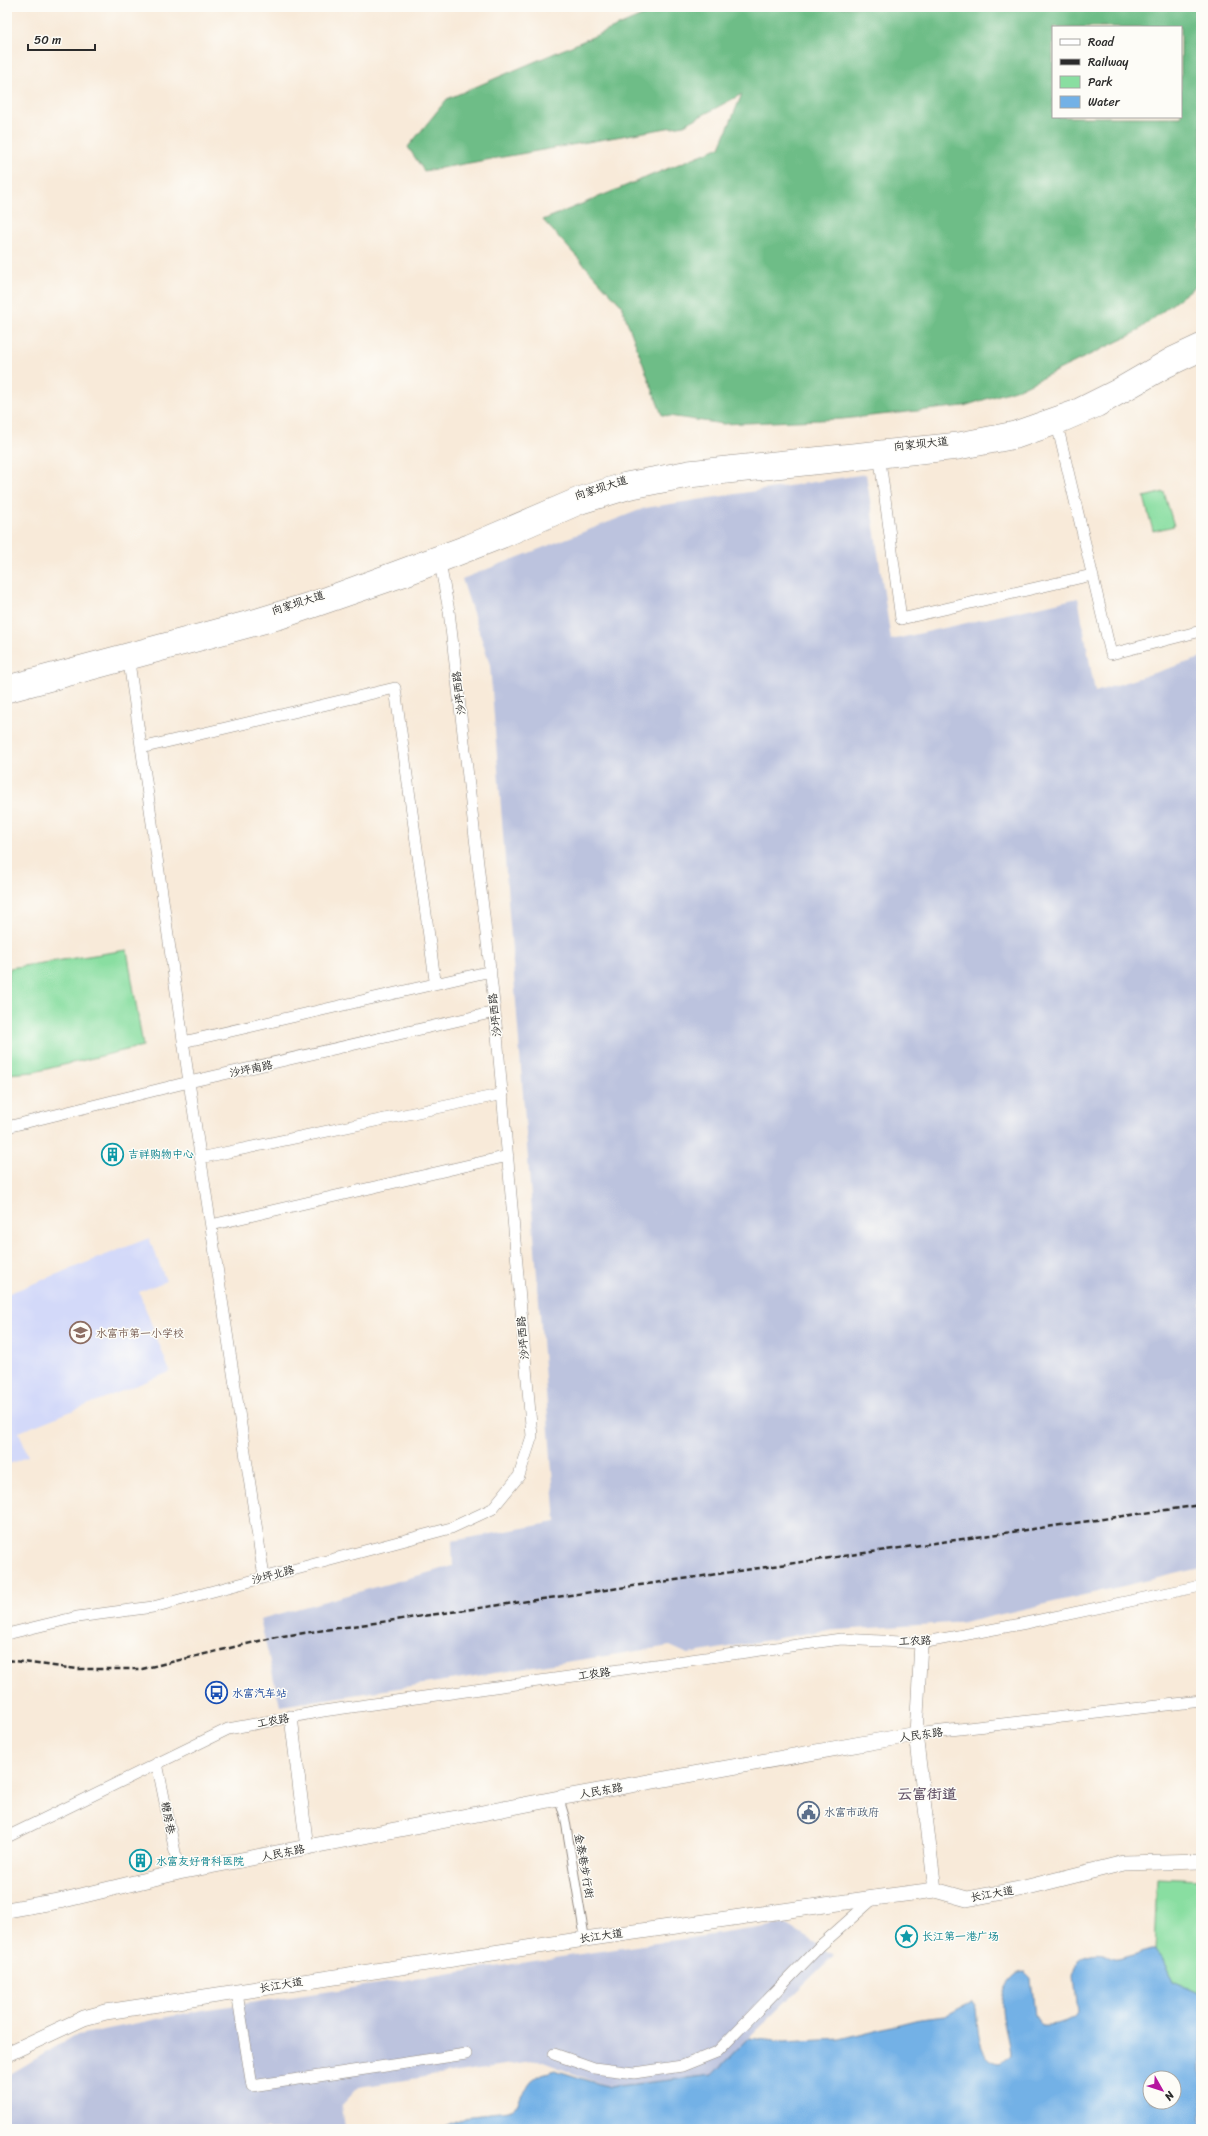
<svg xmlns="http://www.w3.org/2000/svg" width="1208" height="2136" font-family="Sriracha,'LXGW WenKai TC',sans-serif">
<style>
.built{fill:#d3d9f9}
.industrial{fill:#bcc3de}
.green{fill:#89dea1;stroke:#5a8466}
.forest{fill:#6ebd87;stroke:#4c7459;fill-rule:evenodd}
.water{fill:#73b1e6;stroke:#4f6e88;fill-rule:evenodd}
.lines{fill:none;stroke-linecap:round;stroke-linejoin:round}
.pedestrian-casing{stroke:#928a82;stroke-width:10}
.minor-casing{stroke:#928a82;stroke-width:12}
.tertiary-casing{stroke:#928a82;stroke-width:14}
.secondary-casing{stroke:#928a82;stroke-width:16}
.pedestrian{stroke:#fff;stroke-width:8}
.minor{stroke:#fff;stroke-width:11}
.tertiary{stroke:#fff;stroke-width:13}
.secondary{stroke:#fff;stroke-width:15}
.rail{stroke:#2b2b2b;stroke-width:2.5;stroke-dasharray:6 3;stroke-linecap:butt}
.labels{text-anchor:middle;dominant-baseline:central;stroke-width:3;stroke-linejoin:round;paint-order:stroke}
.street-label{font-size:11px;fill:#2b2b2b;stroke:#fdfcf7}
.culture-label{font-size:11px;fill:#0d838f;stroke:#fdfcf7;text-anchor:start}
.education-label{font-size:11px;fill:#785e54;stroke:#fdfcf7;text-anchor:start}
.transit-label{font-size:11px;fill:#164399;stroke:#fdfcf7;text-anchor:start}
.service-label{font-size:11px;fill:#4e5e75;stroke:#fdfcf7;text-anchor:start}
.district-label{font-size:15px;font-weight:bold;fill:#645469;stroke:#fdfcf7}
</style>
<rect width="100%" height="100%" fill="#fdfcf7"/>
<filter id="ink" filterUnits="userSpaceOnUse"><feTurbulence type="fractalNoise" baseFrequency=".025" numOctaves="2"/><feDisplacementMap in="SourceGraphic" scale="8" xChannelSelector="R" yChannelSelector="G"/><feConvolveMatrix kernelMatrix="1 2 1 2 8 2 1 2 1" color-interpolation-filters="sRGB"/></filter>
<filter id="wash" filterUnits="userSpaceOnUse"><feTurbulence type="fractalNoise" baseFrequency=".012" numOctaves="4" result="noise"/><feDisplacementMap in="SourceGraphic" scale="16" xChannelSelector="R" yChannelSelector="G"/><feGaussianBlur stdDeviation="0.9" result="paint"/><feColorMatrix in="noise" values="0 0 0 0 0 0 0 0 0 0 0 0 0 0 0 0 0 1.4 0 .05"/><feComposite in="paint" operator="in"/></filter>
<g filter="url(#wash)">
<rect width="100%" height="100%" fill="#f8ead9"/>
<path class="built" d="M149,1238L166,1281L139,1292L170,1372L19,1432L28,1456L7,1465V1294Z"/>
<path class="industrial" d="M866,474L891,640L1078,598L1095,692L1201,658V1568L967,1622L821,1631L688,1654L670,1646L280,1706L260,1619L453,1566L452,1541L556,1522L490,665L462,579L645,508Z
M785,1924L834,1955L747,2039L714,2075L609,2087L538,2060L359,2087L341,2106L344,2129H7V2076L74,2036L202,2010Z"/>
<path class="green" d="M1164,492L1174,526L1153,531L1144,497Z
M127,950L143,1046L34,1072L7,1074V984L10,968Z
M1158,1878L1201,1880V1994L1172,1981L1162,1958L1155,1950Z"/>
<path class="forest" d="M663,7H1201V282L1133,334L1021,388L964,406L842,419L723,424L662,415L621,305L543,220L720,147L742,94L684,125L424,171L408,147L447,99ZM1053,27H1181V117H1053Z"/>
<path class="water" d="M1151,1950H1155L1162,1958L1172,1981L1201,1994V2129H442L471,2115L509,2111L517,2105L522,2094L532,2081L541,2074L555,2070L609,2087L713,2075L749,2038L784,2042L840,2039L919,2019L946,2016L972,2002L976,2008C978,2026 977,2061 1000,2063L1010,2056C1009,2031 991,2000 1012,1978C1016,1974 1019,1972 1025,1972L1031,1978L1035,2016L1041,2025C1051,2026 1071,2022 1078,2013L1074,1977L1077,1960C1083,1955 1096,1952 1103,1954C1109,1956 1111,1960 1118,1959ZM1150,2078H1174V2102H1150Z"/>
</g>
<g filter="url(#ink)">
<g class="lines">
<defs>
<path id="pedestrian" d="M559,1798L565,1818L585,1939"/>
<path id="minor" d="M1056,420L1111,654L1201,631
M879,453L901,619L1092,575
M128,655L189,1082L264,1577
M141,748L395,688L435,980
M183,1042L491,971
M7,1127L189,1082L495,1012
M200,1158L503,1094
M211,1225L508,1156
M7,1634L77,1617L153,1607L451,1528L492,1509L519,1476L532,1436L495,1012L449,611L439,558
M916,1734L1201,1701
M157,1763L179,1872
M7,1837L228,1729L323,1711L841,1639L921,1643L1026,1623L1201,1586
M237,1992L252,2086L466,2054
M554,2054L594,2068L634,2073L682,2066L717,2052L820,1946L874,1898"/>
<path id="tertiary" d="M921,1643L916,1734L935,1890
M291,1717L307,1848"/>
<path id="secondary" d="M7,683L257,616L319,597L468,542L578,495L625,480L688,468L958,440L1014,429L1074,408L1114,388L1171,355L1201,341
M7,695L282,621L404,579L504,540L582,506L628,492L689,480L959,452L1017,441L1057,427L1099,409L1167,370L1201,354
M7,1910L64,1900L179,1872L559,1798L916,1734
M7,2054L84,2018L106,2012L585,1939L874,1898L935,1890L967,1899L1024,1888L1124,1863L1201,1861"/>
</defs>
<use href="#pedestrian" class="pedestrian-casing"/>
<use href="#minor" class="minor-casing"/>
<use href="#tertiary" class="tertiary-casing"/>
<use href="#secondary" class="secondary-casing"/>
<use href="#pedestrian" class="pedestrian"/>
<use href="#minor" class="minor"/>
<use href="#tertiary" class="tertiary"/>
<use href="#secondary" class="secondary"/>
<path class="rail" d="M7,1660L77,1669H142L276,1637L1201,1505"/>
</g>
</g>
<defs>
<symbol id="building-ring" viewBox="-11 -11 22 22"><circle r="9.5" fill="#fdfcf7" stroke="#0f9aa8" stroke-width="1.5"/><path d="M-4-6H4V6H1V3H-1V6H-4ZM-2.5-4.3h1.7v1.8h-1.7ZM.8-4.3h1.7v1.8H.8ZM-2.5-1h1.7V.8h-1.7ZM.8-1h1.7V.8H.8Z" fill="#0f9aa8"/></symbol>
<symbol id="school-ring" viewBox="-11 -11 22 22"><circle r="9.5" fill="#fdfcf7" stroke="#8d6e63" stroke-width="1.5"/><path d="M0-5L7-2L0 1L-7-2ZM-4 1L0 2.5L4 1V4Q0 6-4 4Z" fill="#8d6e63"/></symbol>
<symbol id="bus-ring" viewBox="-11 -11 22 22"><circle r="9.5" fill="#fdfcf7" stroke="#1a4fb4" stroke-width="1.5"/><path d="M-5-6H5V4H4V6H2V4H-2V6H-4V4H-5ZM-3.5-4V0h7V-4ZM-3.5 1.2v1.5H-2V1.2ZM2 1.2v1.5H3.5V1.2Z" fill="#1a4fb4"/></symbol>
<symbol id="civic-ring" viewBox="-11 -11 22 22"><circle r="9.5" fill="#fdfcf7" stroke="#5c6f8a" stroke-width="1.5"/><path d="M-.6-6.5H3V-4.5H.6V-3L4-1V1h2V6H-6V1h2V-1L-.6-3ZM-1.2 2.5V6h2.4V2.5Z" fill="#5c6f8a"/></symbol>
<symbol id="sight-ring" viewBox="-11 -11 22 22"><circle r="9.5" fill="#fdfcf7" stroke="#0f9aa8" stroke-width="1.5"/><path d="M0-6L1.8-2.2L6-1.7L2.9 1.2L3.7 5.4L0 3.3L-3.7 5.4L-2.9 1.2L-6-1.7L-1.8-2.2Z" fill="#0f9aa8"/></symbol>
</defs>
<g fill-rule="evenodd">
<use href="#building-ring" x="100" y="1142" width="25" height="25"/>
<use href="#school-ring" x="68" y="1320" width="25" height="25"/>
<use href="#bus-ring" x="204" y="1680" width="25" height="25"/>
<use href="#civic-ring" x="796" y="1800" width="25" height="25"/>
<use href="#building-ring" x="128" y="1848" width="25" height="25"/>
<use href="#sight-ring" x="894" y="1924" width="25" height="25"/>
</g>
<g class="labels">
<g class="street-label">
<text transform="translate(921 444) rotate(-6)">向家坝大道</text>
<text transform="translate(601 488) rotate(-18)">向家坝大道</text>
<text transform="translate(298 603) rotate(-18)">向家坝大道</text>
<text transform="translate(459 693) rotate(-97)">沙坪西路</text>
<text transform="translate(495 1015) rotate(-96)">沙坪西路</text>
<text transform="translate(251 1069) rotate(-12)">沙坪南路</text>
<text transform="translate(523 1338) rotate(-95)">沙坪西路</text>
<text transform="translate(273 1575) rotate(-15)">沙坪北路</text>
<text transform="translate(915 1641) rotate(-2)">工农路</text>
<text transform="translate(594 1674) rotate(-8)">工农路</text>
<text transform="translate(273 1721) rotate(-11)">工农路</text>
<text transform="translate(921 1735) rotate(-8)">人民东路</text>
<text transform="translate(601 1791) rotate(-10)">人民东路</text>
<text transform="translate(168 1818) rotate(79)">糖房巷</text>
<text transform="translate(283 1853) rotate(-11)">人民东路</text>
<text transform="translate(584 1866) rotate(80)">金泰巷步行街</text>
<text transform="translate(992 1894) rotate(-10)">长江大道</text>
<text transform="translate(601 1936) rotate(-8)">长江大道</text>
<text transform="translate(281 1985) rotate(-9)">长江大道</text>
</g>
<g class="culture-label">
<text x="128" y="1154">吉祥购物中心</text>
<text x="156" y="1861">水富友好骨科医院</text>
<text x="922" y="1936">长江第一港广场</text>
</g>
<g class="education-label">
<text x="96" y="1333">水富市第一小学校</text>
</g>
<g class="transit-label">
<text x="232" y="1693">水富汽车站</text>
</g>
<g class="service-label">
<text x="824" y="1812">水富市政府</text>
</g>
<g class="district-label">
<text x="927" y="1794">云富街道</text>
</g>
</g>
<rect width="1208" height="2136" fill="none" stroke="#fdfcf7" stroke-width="24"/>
<rect x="1052" y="26" width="130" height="92" fill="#fdfcf7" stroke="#a9a8a5"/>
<rect x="1060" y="39" width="20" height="6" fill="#ffffff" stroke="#a9a8a5"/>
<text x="1088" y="46" font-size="12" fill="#2b2b2b">Road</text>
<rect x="1060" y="59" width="20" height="6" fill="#2b2b2b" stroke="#a9a8a5"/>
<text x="1088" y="66" font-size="12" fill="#2b2b2b">Railway</text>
<rect x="1060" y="76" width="20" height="12" fill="#89dea1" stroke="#a9a8a5"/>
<text x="1088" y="86" font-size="12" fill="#2b2b2b">Park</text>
<rect x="1060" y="96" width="20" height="12" fill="#73b1e6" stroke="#a9a8a5"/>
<text x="1088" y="106" font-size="12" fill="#2b2b2b">Water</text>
<g transform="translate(1162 2090) rotate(129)"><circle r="19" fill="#fdfcf7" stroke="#a9a8a5"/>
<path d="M0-3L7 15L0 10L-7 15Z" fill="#b5179e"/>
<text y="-6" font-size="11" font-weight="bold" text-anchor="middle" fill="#2b2b2b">N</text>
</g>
<path d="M28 44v6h67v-6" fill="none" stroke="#2b2b2b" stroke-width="2"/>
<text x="34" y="44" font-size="12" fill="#2b2b2b" stroke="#fdfcf7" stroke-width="3" paint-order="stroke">50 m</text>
</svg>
